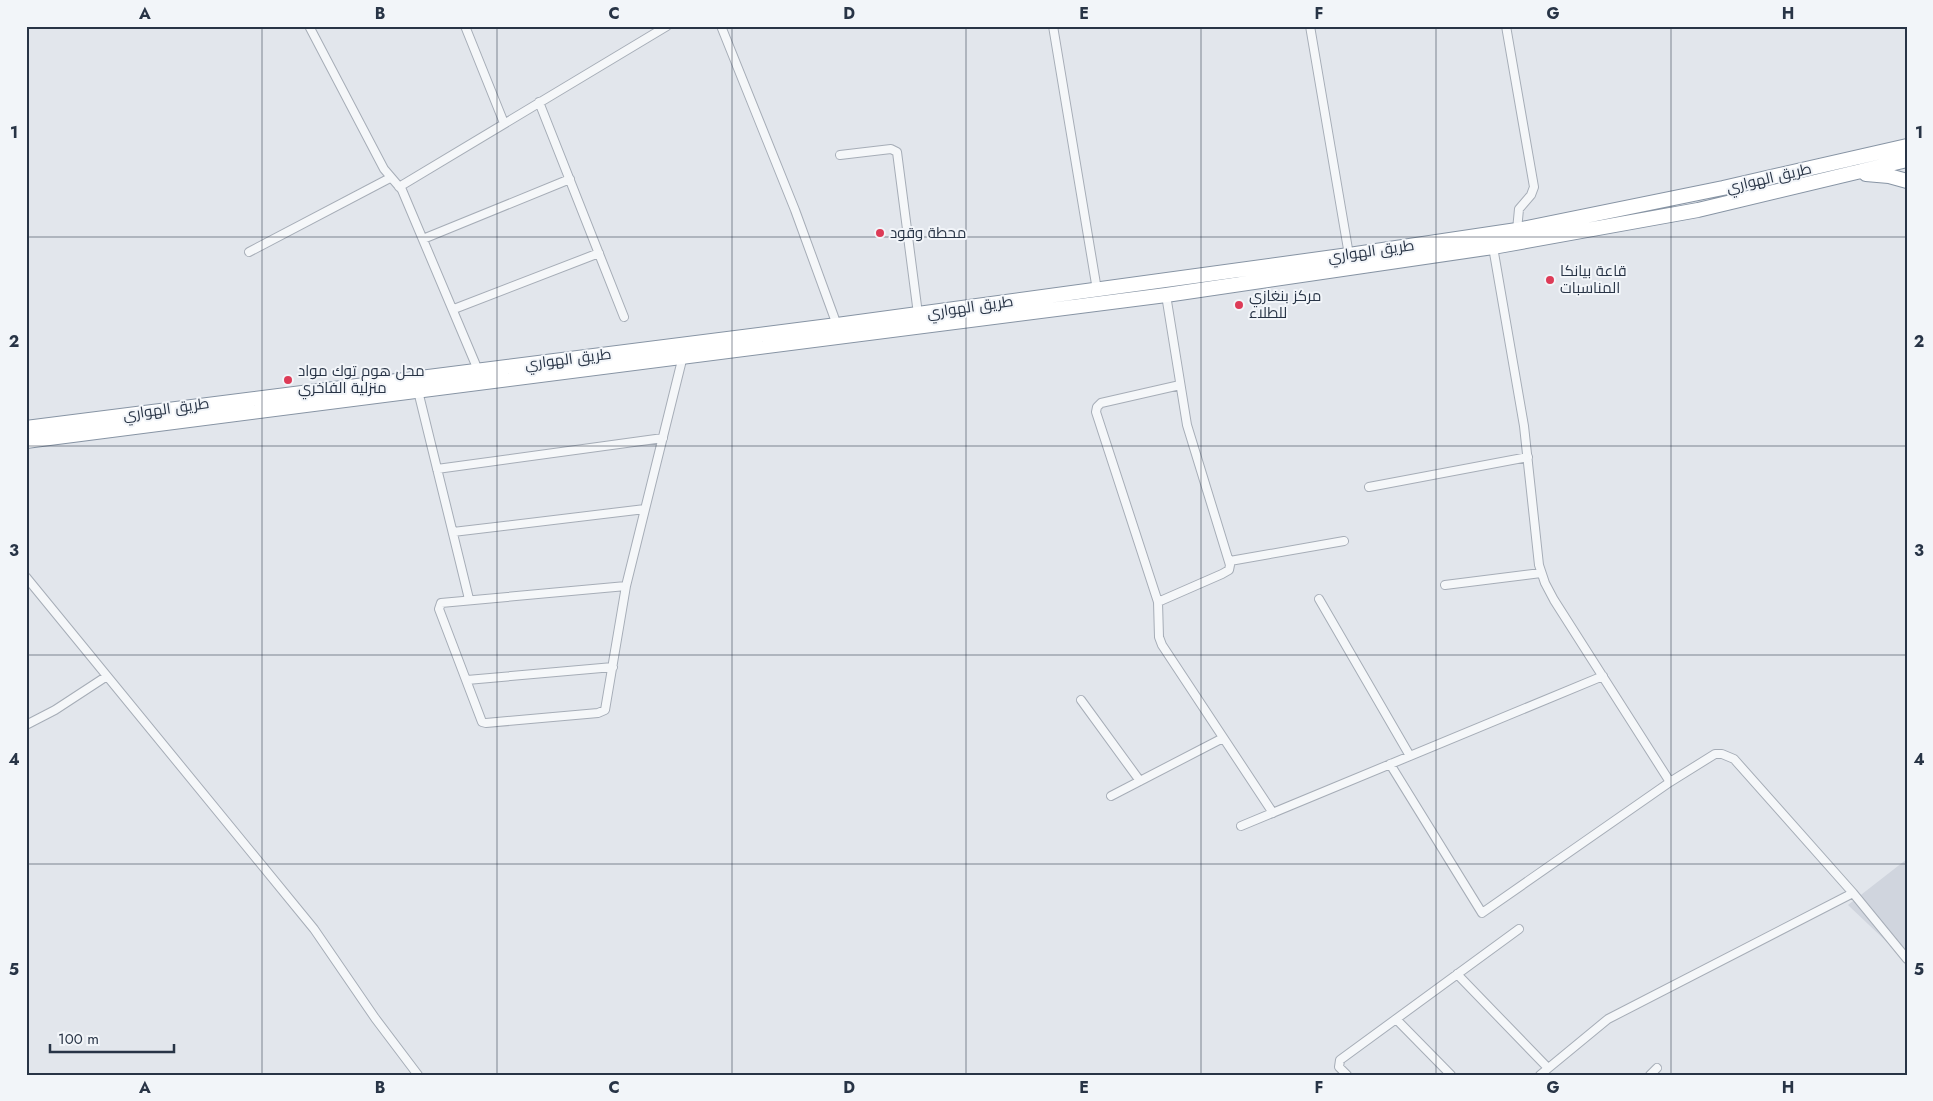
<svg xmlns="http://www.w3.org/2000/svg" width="1933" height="1101" font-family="Jost,Cairo,sans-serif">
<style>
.built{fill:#d0d5de}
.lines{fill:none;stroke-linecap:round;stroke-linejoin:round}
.street-casing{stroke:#a6adb7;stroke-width:10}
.highway-casing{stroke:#8794a4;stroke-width:16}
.street{stroke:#f5f7f9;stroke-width:8}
.highway{stroke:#fff;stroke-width:14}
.grid{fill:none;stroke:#283446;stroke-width:1;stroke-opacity:0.55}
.poi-dot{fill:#dd3b57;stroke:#f2f5f9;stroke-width:2}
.labels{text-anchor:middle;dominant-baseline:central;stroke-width:4;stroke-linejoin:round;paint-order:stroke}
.street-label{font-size:15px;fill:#283446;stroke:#f2f5f9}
.poi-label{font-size:15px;fill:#283446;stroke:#f2f5f9;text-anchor:start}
.neatline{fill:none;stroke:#283446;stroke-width:2}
.grid-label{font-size:16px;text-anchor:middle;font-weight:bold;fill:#283446}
</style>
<rect width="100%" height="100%" fill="#e2e6ec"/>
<path class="built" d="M1907,859V961L1848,905Z"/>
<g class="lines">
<defs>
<path id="street" d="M309,26L384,169L402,190L478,370
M465,26L504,123
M721,26L795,210L837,325
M1053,26L1097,290
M1310,26L1349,255
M1506,26L1534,187L1531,195L1519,209L1517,230
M539,102L624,317
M840,155L891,149L897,152L918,314
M399,187L667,26
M423,239L570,179
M1493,247L1524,426L1539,565L1545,583L1554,600L1670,782
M249,252L390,178
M1166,295L1187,425L1230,565L1229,570L1222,574L1158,602L1159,637L1162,645L1273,813
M454,309L599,253
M418,391L469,599
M437,469L663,438
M1369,487L1528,457
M453,532L645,509
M1230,561L1344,541
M26,577L314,929L375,1018L418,1075
M1445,585L1541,573
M626,586L441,603L439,609L482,722L486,723L598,713L605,710L626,586L683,356
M1319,599L1410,756
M1158,602L1096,412L1097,407L1101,403L1180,385
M467,680L613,667
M1081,700L1140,781
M26,725L55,710L107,676
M1390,764L1482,913L1670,782L1715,754H1722L1734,759L1853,893L1907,959
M1111,796L1223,738
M1241,826L1603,676
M1457,974L1548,1068
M1396,1019L1451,1075
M1347,1075L1339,1067L1340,1060L1519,929
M1540,1075L1608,1019L1853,893
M1650,1075L1657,1068"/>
<path id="highway" d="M1866,174L1889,176L1907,181
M26,428L837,325L1349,255L1517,230L1723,188L1907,146
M26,441L1166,295L1493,247L1698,210L1907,160"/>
</defs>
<use href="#street" class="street-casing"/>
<use href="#highway" class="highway-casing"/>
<use href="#street" class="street"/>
<use href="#highway" class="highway"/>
</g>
<path class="grid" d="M262,26V1075M497,26V1075M732,26V1075M966,26V1075M1201,26V1075M1436,26V1075M1671,26V1075M26,237H1907M26,446H1907M26,655H1907M26,864H1907"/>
<g class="poi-dot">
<circle cx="880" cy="233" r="5"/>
<circle cx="1550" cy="280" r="5"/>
<circle cx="1239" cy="305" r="5"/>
<circle cx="288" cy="380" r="5"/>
</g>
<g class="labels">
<g class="street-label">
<text transform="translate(1769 178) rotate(-13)">طريق الهواري</text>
<text transform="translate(1371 251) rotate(-8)">طريق الهواري</text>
<text transform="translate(970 307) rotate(-8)">طريق الهواري</text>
<text transform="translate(568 359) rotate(-7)">طريق الهواري</text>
<text transform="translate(166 409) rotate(-8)">طريق الهواري</text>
</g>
<g class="poi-label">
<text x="890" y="233">محطة وقود</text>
<text x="1560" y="271">قاعة بيانكا<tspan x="1560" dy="17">المناسبات</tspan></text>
<text x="1249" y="296">مركز بنغازي<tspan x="1249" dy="17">للطلاء</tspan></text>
<text x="298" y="371">محل هوم توك مواد<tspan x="298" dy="17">منزلية الفاخري</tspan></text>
</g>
</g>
<rect width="1933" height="1101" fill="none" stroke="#f2f5f9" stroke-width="55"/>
<path d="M50 1044v8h124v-8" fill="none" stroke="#283446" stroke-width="2.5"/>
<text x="58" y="1044" font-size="15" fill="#283446" stroke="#f2f5f9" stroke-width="4" paint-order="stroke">100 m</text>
<rect x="28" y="28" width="1878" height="1046" class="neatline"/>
<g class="grid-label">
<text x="145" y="19">A</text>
<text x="380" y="19">B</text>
<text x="614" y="19">C</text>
<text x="849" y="19">D</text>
<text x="1084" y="19">E</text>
<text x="1319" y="19">F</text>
<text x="1553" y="19">G</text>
<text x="1788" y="19">H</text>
<text x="14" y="138">1</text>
<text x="1919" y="138">1</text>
<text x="14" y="347">2</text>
<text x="1919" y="347">2</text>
<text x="14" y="556">3</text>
<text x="1919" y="556">3</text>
<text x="14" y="765">4</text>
<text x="1919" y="765">4</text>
<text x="14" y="975">5</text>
<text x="1919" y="975">5</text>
<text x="145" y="1093">A</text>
<text x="380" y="1093">B</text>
<text x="614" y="1093">C</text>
<text x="849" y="1093">D</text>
<text x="1084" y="1093">E</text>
<text x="1319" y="1093">F</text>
<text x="1553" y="1093">G</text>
<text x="1788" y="1093">H</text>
</g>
</svg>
